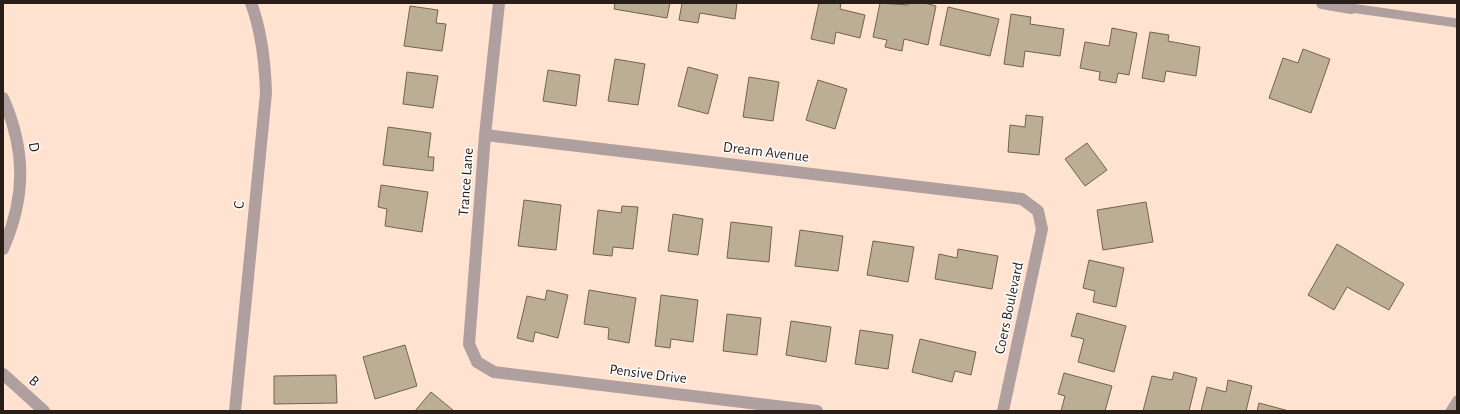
<svg xmlns="http://www.w3.org/2000/svg" width="1460" height="414" font-family="'Alegreya Sans',sans-serif">
<style>
.building{fill:#bcae94;stroke:#70644b}
.lines{fill:none;stroke-linecap:round;stroke-linejoin:round}
.lane{stroke:#af9f9e;stroke-width:9}
.street{stroke:#af9f9e;stroke-width:12}
.labels{text-anchor:middle;dominant-baseline:central;stroke-width:3;stroke-linejoin:round;paint-order:stroke}
.street-label{font-size:15px;fill:#281d17;stroke:#fff}
</style>
<rect width="100%" height="100%" fill="#ffe2d0"/>
<path class="building" d="M615,3H670L667,18L614,9Z
M682,3H737L735,19L700,13L698,23L679,20Z
M819,3H841L840,9L865,15L860,38L836,32L834,44L811,39Z
M880,3L908,5L909,3H925L936,6L928,45L904,39L902,51L885,47L887,40L873,37Z
M410,6L438,10L436,23L446,24L442,51L404,46Z
M948,7L999,19L990,56L940,45Z
M1011,14L1031,17L1030,24L1064,29L1060,56L1025,51L1023,67L1004,64Z
M1112,28L1137,33L1129,75L1118,73L1116,83L1099,80L1100,72L1080,68L1085,42L1109,46Z
M1150,32L1169,35L1168,41L1200,47L1196,76L1166,71L1164,82L1142,78Z
M1303,49L1330,59L1311,113L1269,98L1283,58L1298,63Z
M615,59L645,64L638,105L608,101Z
M688,67L718,75L708,114L678,106Z
M548,70L580,75L576,106L543,101Z
M407,72L438,76L433,108L403,104Z
M749,77L779,82L773,121L743,117Z
M818,80L847,89L835,129L806,120Z
M1026,115L1043,117L1039,155L1008,152L1010,125L1025,127Z
M388,127L431,133L428,157H434L433,171L383,165Z
M1087,143L1107,170L1085,186L1065,159Z
M381,185L428,192L422,232L385,226L387,209L378,207Z
M524,200L561,205L556,250L518,246Z
M1146,202L1153,242L1103,250L1097,210Z
M622,206L638,207L633,249L613,247L612,256L593,254L598,210L621,213Z
M673,214L703,219L698,255L668,251Z
M731,222L772,227L769,262L727,258Z
M800,230L843,236L838,271L795,266Z
M873,241L914,247L908,282L867,275Z
M1337,244L1404,284L1389,310L1347,287L1334,310L1308,295Z
M958,249L998,256L992,289L935,279L939,254L957,258Z
M1089,260L1124,268L1116,307L1093,302L1095,291L1083,288Z
M547,290L568,295L558,338L535,332L533,342L517,338L527,296L545,300Z
M589,290L636,298L629,343L608,339L609,328L584,324Z
M661,295L698,300L693,342L671,339L670,348L655,346Z
M1077,313L1126,326L1114,372L1078,362L1084,339L1071,336Z
M727,314L761,318L757,355L723,351Z
M791,321L831,327L826,362L786,355Z
M860,330L893,335L888,369L855,364Z
M920,339L976,352L971,375L955,371L952,382L912,372Z
M405,345L417,386L375,399L363,357Z
M1174,372L1197,378L1189,411H1143L1152,376L1172,380Z
M1064,373L1112,386L1105,411H1061L1065,396L1058,394Z
M336,375L337,403L274,404V376Z
M1228,380L1252,386L1246,411H1201L1207,387L1226,392Z
M431,392L454,411H415Z
M1259,403L1289,411H1257Z"/>
<g class="lines">
<path class="lane" d="M1351,8L1457,23
M1450,411L1457,400"/>
<path class="street" d="M499,3L485,135L469,344L477,362L494,372L817,411
M1322,3L1351,8
M3,98C26,150 26,197 3,249
M485,135L1022,199L1038,211L1042,229L1003,411
M3,374L44,411
M235,411L266,93C265,62 262,32 251,3"/>
</g>
<g class="labels">
<g class="street-label">
<text transform="translate(34 147) rotate(81)">D</text>
<text transform="translate(766 152) rotate(7)">Dream Avenue</text>
<text transform="translate(466 182) rotate(-86)">Trance Lane</text>
<text transform="translate(239 205) rotate(-85)">C</text>
<text transform="translate(1009 308) rotate(-78)">Coers Boulevard</text>
<text transform="translate(648 374) rotate(7)">Pensive Drive</text>
<text transform="translate(34 381) rotate(42)">B</text>
</g>
</g>
<rect width="1460" height="414" fill="none" stroke="#281d17" stroke-width="8"/>
</svg>
